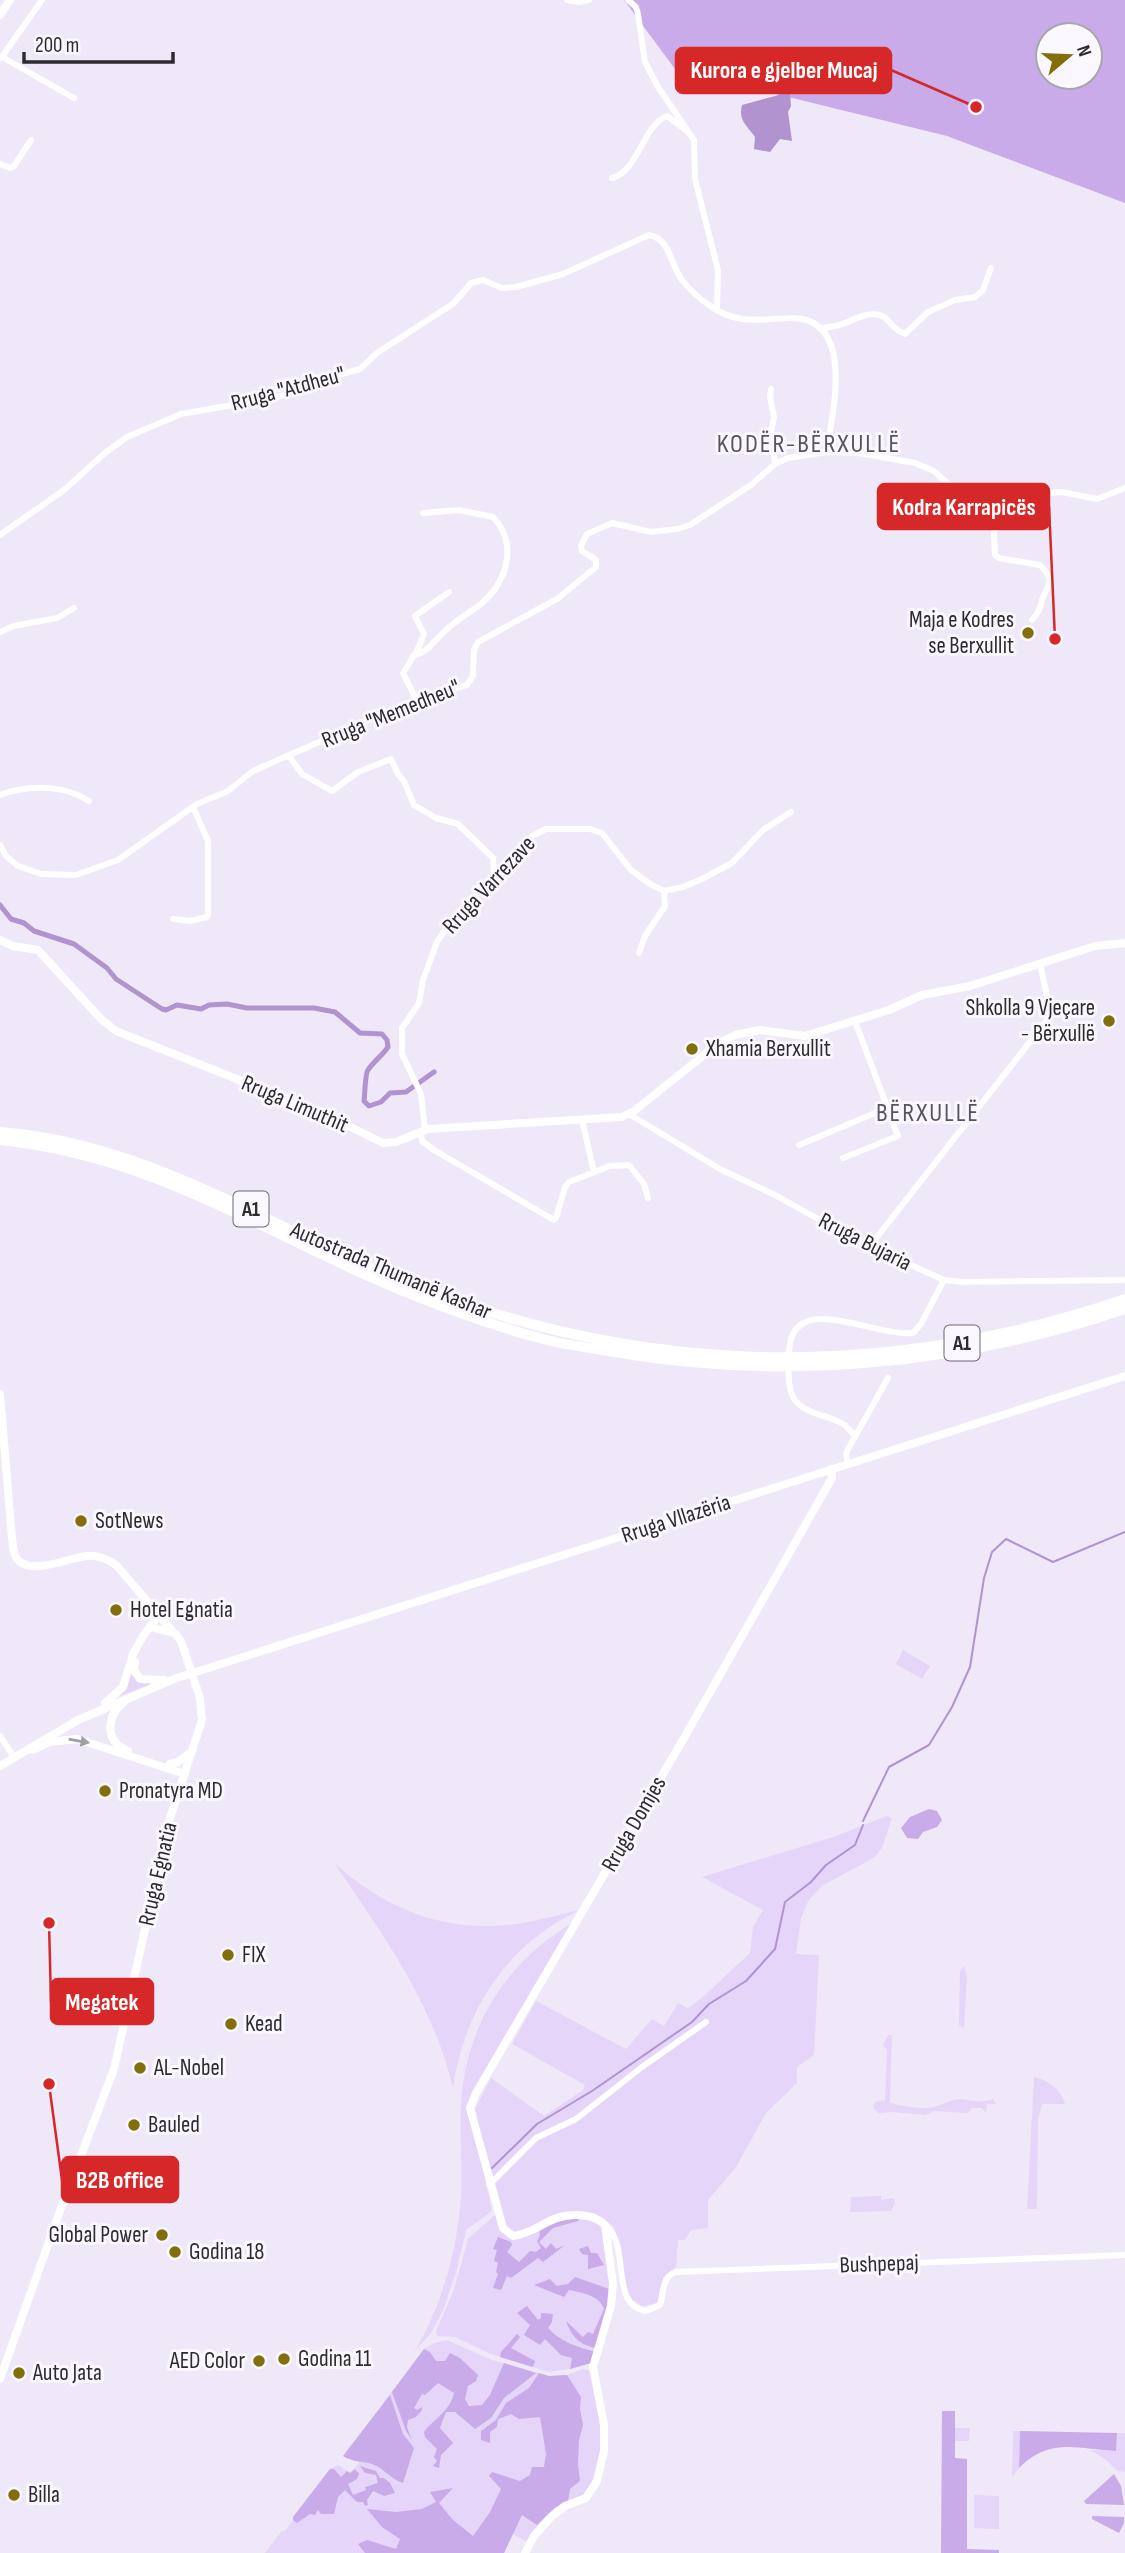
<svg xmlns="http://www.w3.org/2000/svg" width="1125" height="2553" font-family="'Sofia Sans Condensed',sans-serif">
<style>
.green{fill:#e5d5f8}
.forest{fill:#c8abe8;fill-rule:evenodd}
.water{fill:#b093cf}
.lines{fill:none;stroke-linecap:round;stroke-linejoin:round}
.stream{stroke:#b093cf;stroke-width:2}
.canal{stroke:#b093cf;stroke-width:5}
.street{stroke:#fff;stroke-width:6}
.secondary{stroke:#fff;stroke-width:8}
.highway{stroke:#fff;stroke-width:10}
.oneway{fill:#a09fa2}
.poi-dot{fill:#826e0b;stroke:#faf8fe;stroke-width:2.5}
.labels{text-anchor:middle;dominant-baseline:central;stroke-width:6;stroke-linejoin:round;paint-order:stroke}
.shield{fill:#faf8fe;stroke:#6a686e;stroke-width:2}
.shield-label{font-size:21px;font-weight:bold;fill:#2d2a30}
.street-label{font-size:23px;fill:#2d2a30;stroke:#faf8fe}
.poi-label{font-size:23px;fill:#2d2a30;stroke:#faf8fe;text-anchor:start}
.quarter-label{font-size:26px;letter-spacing:2px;fill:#595360;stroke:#faf8fe}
.leader{fill:none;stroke:#d62828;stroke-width:2.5}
.callout-dot{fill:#d62828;stroke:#faf8fe;stroke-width:2.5}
.callout{fill:#d62828;stroke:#d62828;stroke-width:2.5}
.callout-label{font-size:24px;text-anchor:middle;font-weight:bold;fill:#fff}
</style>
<rect width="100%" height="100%" fill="#efe8f8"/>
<path class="green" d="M903,1650L930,1666L922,1679L896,1664Z
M131,1674L151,1684L119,1696Z
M887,1816L892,1818L882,1848L875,1857L822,1886L808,1901L801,1919L796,1954L819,1955L814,2055L797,2067V2083L766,2113L736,2167L708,2200V2228L691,2230L685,2240H678L676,2267L664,2276L657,2303L642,2306L628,2297L614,2227L606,2220L602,2225L613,2285L591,2363L570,2369L549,2372L491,2354L455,2337L437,2336L436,2331L454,2290L468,2239L495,2215L491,2176L475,2109L491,2078L544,2116L583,2090L585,2085L512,2044L536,2001L626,2049L652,2019L664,2026L678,2003L688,2008L704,1996L750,1953L753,1927L763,1910L702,1877L833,1837Z
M335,1864C389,1911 449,1935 522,1923C541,1920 561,1914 580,1910C507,1944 464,2010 453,2088C433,2003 383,1935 335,1864Z
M572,1923L469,2102L492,2211L466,2230L456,2272L444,2308L431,2333L414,2352C442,2307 458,2247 461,2195C463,2165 459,2135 461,2105C465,2026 506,1963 572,1923Z
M964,1966L967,1978L964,2028L959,2025L960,1971Z
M888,2035H892L890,2103C903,2106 921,2110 934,2107C943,2105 951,2099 961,2099C973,2100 980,2104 993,2099L996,2104H987L986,2112L981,2108H972L967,2113L935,2111L925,2115L893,2112L878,2113L873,2107L875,2102L885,2100L887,2050L883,2045Z
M1034,2077C1048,2080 1061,2089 1065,2104H1042L1038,2120L1037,2209H1027Z
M881,2196V2200L894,2198L895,2204L891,2211L850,2212L851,2197Z
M447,2340L492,2360L549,2376L567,2375L583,2369L590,2371C603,2399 611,2474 584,2495C579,2499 569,2500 564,2503C547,2510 536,2526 528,2542L512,2534L504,2553H265L281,2532L286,2530L293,2520V2517L330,2469L338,2465L350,2473L360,2462L343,2456L424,2349L434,2343Z
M955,2428H970L969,2441H955Z
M1013,2431H1020L1019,2468L1012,2477Z
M1117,2433H1125V2472L1118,2471L1105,2459L1090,2450L1115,2451Z
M974,2495L999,2496V2529L974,2528Z"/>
<path class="forest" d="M624,0H1125V203L947,136L675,69ZM1048,35H1090V77H1048Z
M929,1809L937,1811L942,1820L937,1827L923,1832L918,1839L907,1838L901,1828L910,1817Z
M560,2217L579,2219L578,2221L553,2228L539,2242L546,2249L551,2243L556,2249L565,2245L543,2262L538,2258L511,2278L507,2276L501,2290L493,2288L498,2274L496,2272L498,2263L494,2261L497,2250L493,2249L498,2237L511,2242L512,2245L507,2252L519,2262L530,2251L536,2252L541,2248L537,2241L540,2235L539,2228Z
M588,2246L591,2253H597L604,2265L588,2269V2255L582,2254L579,2249Z
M575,2277L612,2290L597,2348C579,2345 572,2337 566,2321L583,2337L588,2332L593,2334L604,2309C599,2295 583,2293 569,2290L564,2297L534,2285L550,2279L557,2286L568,2284Z
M527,2306L538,2320L541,2318V2313L553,2314L552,2322L548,2328C559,2341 579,2348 596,2352L591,2363L570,2369L572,2358L561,2355L545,2339L540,2345L524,2335L530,2325L517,2313Z
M517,2334L520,2337L511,2348L535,2361L533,2367L500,2357L501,2352Z
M424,2349L430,2352L436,2361H445L450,2353L460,2358L478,2375L476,2381L468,2386L465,2399L469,2406L482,2405L490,2395L504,2363L536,2373L504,2398L491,2418L475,2429L455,2412H446L440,2428L453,2443L441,2455L439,2468L433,2466L437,2461L434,2457L437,2449L425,2437L424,2432C434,2419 451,2410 454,2393L438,2383L425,2395L422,2394L414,2408L417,2410L422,2407V2410L416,2417L408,2420L407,2427L412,2440L406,2431L392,2392Z
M539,2373L549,2376L567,2375L581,2397L580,2409L583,2425L579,2440L578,2464L580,2481L570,2489L568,2501L556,2507L537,2525L522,2515L504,2553H365L358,2544L367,2540L396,2549L400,2539L382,2527L367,2509L396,2512L422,2509L436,2502L430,2492L453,2488L439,2503L453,2520L473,2536L490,2512L501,2489L489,2476L492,2472L520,2481L530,2475L532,2467H544L546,2454L540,2417L519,2419L511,2414L498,2419L497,2427L490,2432V2443L481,2440V2431L496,2420L506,2403L529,2388Z
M390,2395L403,2434L414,2448L403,2483C391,2479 383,2468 372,2464C362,2461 352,2462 343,2456Z
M942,2411H955V2458L967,2459V2549L999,2550V2553H941Z
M1020,2431L1117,2433L1116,2451C1077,2449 1050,2437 1019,2468Z
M360,2466L376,2471L380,2478H384L390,2483L395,2493L384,2496L373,2491L367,2500L368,2505L365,2506L363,2502H357L345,2490L338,2497L334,2514H321L318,2510L315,2515L310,2514L297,2523L293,2520V2517L330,2469H334L341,2477L347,2471L350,2473L355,2469L359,2474L357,2479L348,2484L353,2495L366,2490L365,2487L378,2483L376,2475L365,2473Z
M1114,2474L1121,2486L1124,2505L1086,2504L1084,2501Z
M1092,2516L1124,2517V2523L1119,2533L1092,2519Z"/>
<path class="water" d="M790,92L791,106L788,112L792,141L780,139L770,152L754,149L755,137C747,125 738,121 742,105Z"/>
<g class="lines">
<path class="stream" d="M863,1821L889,1767L929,1745L952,1707L970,1667L984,1578L992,1552L1006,1539L1053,1562L1125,1532
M492,2168L537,2124L592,2091L692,2022L709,2004L746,1981L775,1949L785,1902L811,1882L826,1865L855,1845L863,1825"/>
<path class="canal" d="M0,905L11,919L24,923L34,931L74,944L107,968L116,979L162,1009L166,1010L177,1005L201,1009L209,1005L227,1004L247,1008H314L335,1012L360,1033L382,1034L387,1040L388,1047C382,1056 373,1062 368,1070C365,1074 365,1094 364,1101L369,1106L381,1102L390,1093L406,1092L434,1072"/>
<path class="street" d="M567,0L579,2L589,0
M628,0L636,7L638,14L645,62L658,87L694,140L695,179L718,270L717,310
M2,57L74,98
M1,58L42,0
M0,164L10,168L14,166L31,140
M612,178C639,171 642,126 667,116L687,131
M820,329C825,327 830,327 836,326C851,323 868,308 884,317C892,323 895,331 905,334L928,312L955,300L975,297L983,290L991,268
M771,389L770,397L774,417L771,432L775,464
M997,518L994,534L995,555L999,558L1040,565C1056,581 1048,584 1042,600C1040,609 1038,613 1032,620
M997,518L1012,514L1049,493L1062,492L1097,499L1125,488
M0,535L64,490L105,453L127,437L181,414L278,397L335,376L360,369L377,353L454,303L471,283L483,280L502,288L516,287L563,274L649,235C671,239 670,265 682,280C689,289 700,299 709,305C738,326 759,319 791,318C856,317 833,414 826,452
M0,632L14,626L57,618L74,608
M413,656C429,652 435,639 447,629C458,619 471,612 482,603C508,580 518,543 493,517L459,510L423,513
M417,701L403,673L417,651L424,634L415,616L449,592
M289,756L302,774L332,791L358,772L391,759L398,774L404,781L414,805L436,818L458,824L493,858L494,877
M0,795C27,785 64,784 89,801
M0,845L6,856L18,866L41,874L76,875L118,860L197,804L228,791L253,771L408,703L467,685L473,676L474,650L478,642L557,599L596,567V560L582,551L581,545L587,534L612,523L651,532L677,529L690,525L751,485L775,464L788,458L826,452L859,453L915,463L934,471L956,491L978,500L997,518
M664,891L683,887L702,879L732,863L763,830L791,812
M173,919L190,921L207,917L208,914V841L193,807
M639,953L645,936L665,906L664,891
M629,1114L720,1169L775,1195L854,1239L944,1280L963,1282L1125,1280
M582,1120L594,1172
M425,1130L421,1094L402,1054V1028L419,1003L423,980L437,942L450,923L532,836L546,829H590L602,833L631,870L650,884L664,891
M420,1131L422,1141L434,1150L554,1220L556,1218L565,1187L569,1182L610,1166L629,1165L644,1184L648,1198
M799,1145L887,1108
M843,1158L898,1136L855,1021
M870,1246L1051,1015L1040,964
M855,1436C851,1432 848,1427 843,1424C829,1415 806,1415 795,1400C786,1388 789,1367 789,1352C791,1288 876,1338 913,1333L921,1324L944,1280
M848,1464L846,1454L848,1449L888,1378
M0,1736L14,1757
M489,2185L536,2138L576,2119L642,2067L706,2022
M605,2225C632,2245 608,2305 646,2311L660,2305C664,2293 661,2277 676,2272L1125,2255"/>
<path class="secondary" d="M0,15L10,0
M0,940L13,946L38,950L101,1019L116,1031L320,1112L383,1143L396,1142L428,1129L622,1117L634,1111L719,1043L735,1035L760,1030L805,1036L889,1010L922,995L970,986L1095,946L1125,943
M0,1394L12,1538C13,1545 13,1554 17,1559C30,1576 69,1558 86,1556C98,1555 108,1559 117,1566L181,1641L200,1698L202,1720L169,1821L114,2069L61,2208L0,2379
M155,1628L176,1634
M135,1662L134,1670L140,1679L164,1680
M125,1701C106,1716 104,1741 128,1751
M105,1703L123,1687L133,1654L143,1636L156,1619L158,1611
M33,1750L50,1742L77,1739L185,1774
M170,1764L178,1762L191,1752
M0,1766L78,1720L174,1679L1125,1376
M525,2553L534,2536L551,2517L565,2506L586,2498L597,2481L604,2451V2425L593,2367L611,2306L613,2284L605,2225C597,2217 589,2216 578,2215C548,2214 540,2232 513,2236L503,2228L470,2108L476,2093L684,1738L832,1478L831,1469"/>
<path class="highway" d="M0,1132C133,1142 244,1211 363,1264C610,1375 868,1387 1125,1299
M0,1140C142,1155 242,1219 368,1276C427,1302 488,1325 551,1341C571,1346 593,1348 614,1352C786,1381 960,1365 1125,1309"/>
</g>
<defs><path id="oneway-solid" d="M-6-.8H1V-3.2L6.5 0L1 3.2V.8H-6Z" transform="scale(1.75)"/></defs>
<use class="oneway" href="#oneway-solid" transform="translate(79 1741) rotate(10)"/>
<g class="poi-dot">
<circle cx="1028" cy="633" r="7"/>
<circle cx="1109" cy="1021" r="7"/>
<circle cx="692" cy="1049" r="7"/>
<circle cx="81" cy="1521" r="7"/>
<circle cx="116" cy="1610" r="7"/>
<circle cx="105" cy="1791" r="7"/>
<circle cx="228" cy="1955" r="7"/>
<circle cx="231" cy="2024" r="7"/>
<circle cx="140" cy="2068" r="7"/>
<circle cx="134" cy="2125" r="7"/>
<circle cx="162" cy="2235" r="7"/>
<circle cx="175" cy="2252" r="7"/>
<circle cx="284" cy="2359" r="7"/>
<circle cx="259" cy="2361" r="7"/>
<circle cx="19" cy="2373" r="7"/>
<circle cx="14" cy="2495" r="7"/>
</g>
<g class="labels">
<g class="shield">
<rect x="233.5" y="1191.5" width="35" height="35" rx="5"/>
<rect x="944.5" y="1325.5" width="35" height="35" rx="5"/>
</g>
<g class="shield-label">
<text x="251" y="1209">A1</text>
<text x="962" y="1343">A1</text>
</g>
<g class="street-label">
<text transform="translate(288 389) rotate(-15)">Rruga "Atdheu"</text>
<text transform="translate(391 714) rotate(-22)">Rruga "Memedheu"</text>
<text transform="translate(489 885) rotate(-47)">Rruga Varrezave</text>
<text transform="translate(295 1104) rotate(23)">Rruga Limuthit</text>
<text transform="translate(865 1242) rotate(27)">Rruga Bujaria</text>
<text transform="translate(391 1271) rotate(23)">Autostrada Thumanë Kashar</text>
<text transform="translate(676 1519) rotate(-18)">Rruga Vllazëria</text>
<text transform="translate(634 1824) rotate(-60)">Rruga Domjes</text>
<text transform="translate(158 1874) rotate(-77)">Rruga Egnatia</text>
<text transform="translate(879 2264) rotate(-2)">Bushpepaj</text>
</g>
<g class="poi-label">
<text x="1014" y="620" text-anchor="end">Maja e Kodres<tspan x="1014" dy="26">se Berxullit</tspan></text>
<text x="1095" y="1008" text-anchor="end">Shkolla 9 Vjeçare<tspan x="1095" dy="26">- Bërxullë</tspan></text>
<text x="706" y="1049">Xhamia Berxullit</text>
<text x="95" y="1521">SotNews</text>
<text x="130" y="1610">Hotel Egnatia</text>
<text x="119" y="1791">Pronatyra MD</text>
<text x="242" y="1955">FIX</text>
<text x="245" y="2024">Kead</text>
<text x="154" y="2068">AL-Nobel</text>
<text x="148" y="2125">Bauled</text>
<text x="148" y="2235" text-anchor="end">Global Power</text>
<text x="189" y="2252">Godina 18</text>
<text x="298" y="2359">Godina 11</text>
<text x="245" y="2361" text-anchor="end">AED Color</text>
<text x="33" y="2373">Auto Jata</text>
<text x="28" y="2495">Billa</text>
</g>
<g class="quarter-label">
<text x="809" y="444">KODËR-BËRXULLË</text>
<text x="928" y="1113">BËRXULLË</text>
</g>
</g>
<path class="leader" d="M976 107L891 70M1055 639L1049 506M49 1923L51 2002M49 2084L62 2180"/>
<g class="callout-dot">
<circle cx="976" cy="107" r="7"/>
<circle cx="1055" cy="639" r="7"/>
<circle cx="49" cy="1923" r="7"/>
<circle cx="49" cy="2084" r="7"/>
</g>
<g class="callout">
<rect x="676" y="48" width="215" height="45" rx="7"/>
<rect x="878" y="484" width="171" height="45" rx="7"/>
<rect x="51" y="1979" width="102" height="45" rx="7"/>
<rect x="62" y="2157" width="116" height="45" rx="7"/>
</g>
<g class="callout-label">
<text x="784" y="78">Kurora e gjelber Mucaj</text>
<text x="964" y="515">Kodra Karrapicës</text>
<text x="102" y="2010">Megatek</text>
<text x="120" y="2188">B2B office</text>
</g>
<g transform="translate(1069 56) rotate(71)"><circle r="33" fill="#faf8fe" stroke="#a8a6ac" stroke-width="2"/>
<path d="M0-5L12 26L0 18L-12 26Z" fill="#826e0b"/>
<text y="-10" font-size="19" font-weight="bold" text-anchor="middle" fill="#2d2a30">N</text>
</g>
<path d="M24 52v10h149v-10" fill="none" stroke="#2d2a30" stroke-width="3.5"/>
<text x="35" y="52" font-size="21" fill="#2d2a30" stroke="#faf8fe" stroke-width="5" paint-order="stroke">200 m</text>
</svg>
